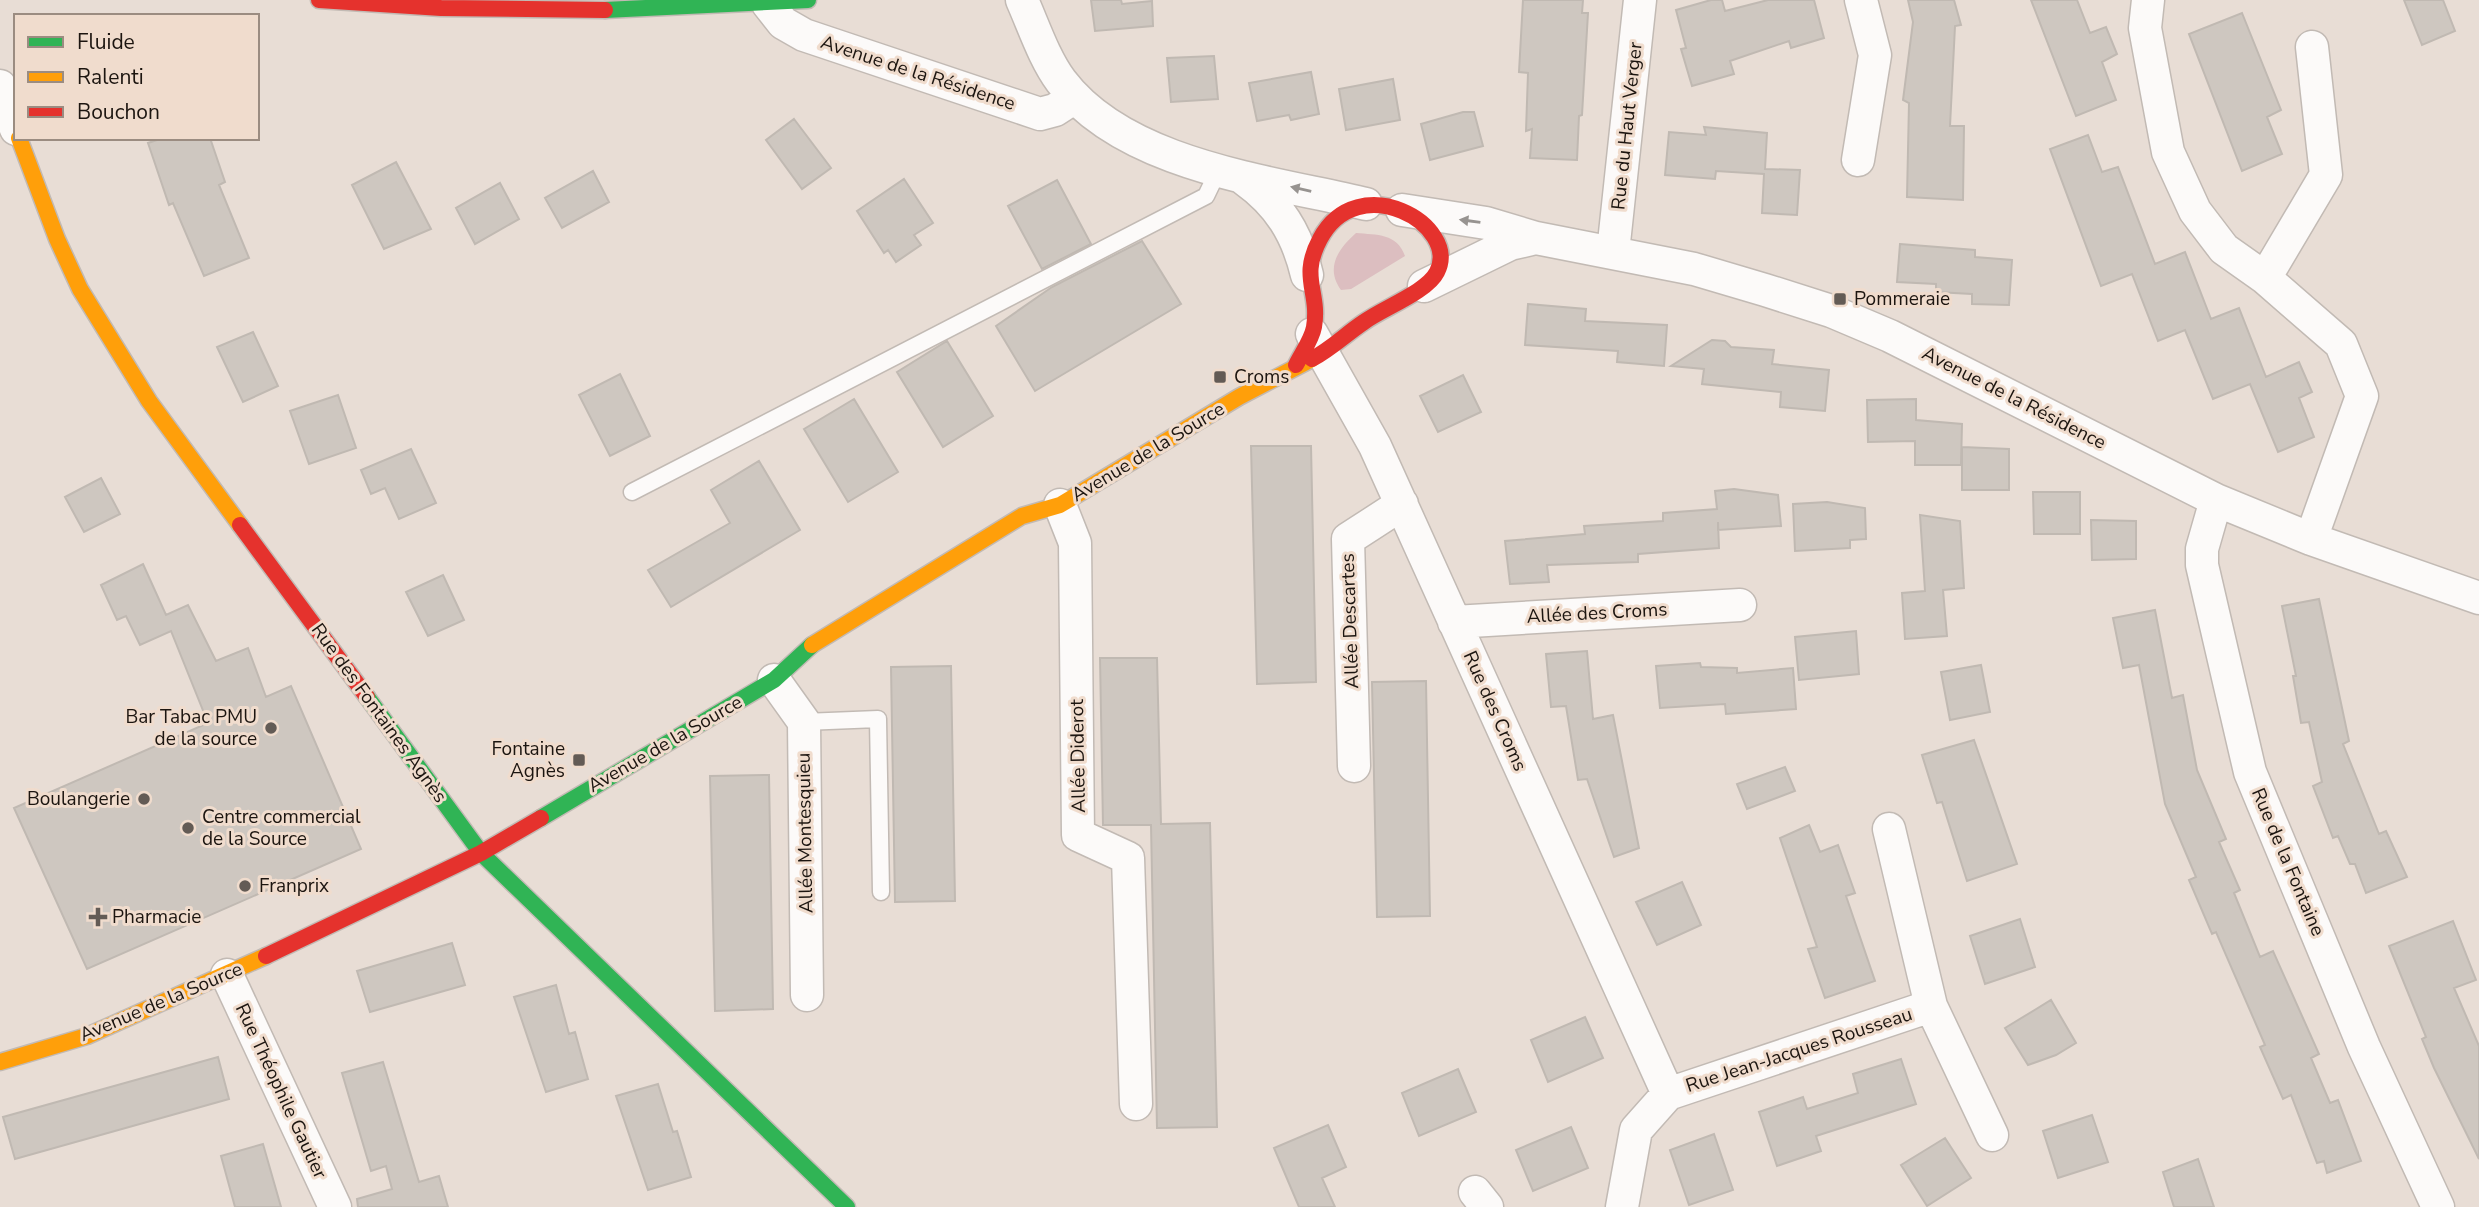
<svg xmlns="http://www.w3.org/2000/svg" width="2479" height="1207" font-family="'Nunito Sans',sans-serif">
<style>
.green{fill:#dcbec0}
.building{fill:#cec7c0;stroke:#c0b9b2;stroke-width:2}
.lines{fill:none;stroke-linecap:round;stroke-linejoin:round}
.lane-casing{stroke:#c2bab4;stroke-width:19}
.street-casing{stroke:#c2bab4;stroke-width:35}
.fast-casing{stroke:#c2bab4;stroke-width:19}
.slow-casing{stroke:#c2bab4;stroke-width:19}
.jam-casing{stroke:#c2bab4;stroke-width:19}
.lane{stroke:#fcfaf9;stroke-width:16}
.street{stroke:#fcfaf9;stroke-width:32}
.fast{stroke:#30b455;stroke-width:16}
.slow{stroke:#ff9f0a;stroke-width:16}
.jam{stroke:#e5322d;stroke-width:16}
.oneway{fill:#979390}
.poi-dot{fill:#635b55;stroke:#f0dccd;stroke-width:2.5}
.labels{text-anchor:middle;dominant-baseline:central;stroke-width:6;stroke-linejoin:round;paint-order:stroke}
.street-label{font-size:19px;fill:#1c1510;stroke:#f0dccd}
.poi-label{font-size:19px;fill:#1c1510;stroke:#f0dccd;text-anchor:start}
</style>
<rect width="100%" height="100%" fill="#e8ddd5"/>
<path class="green" d="M1356,233C1377,235 1397,233 1405,256L1351,289L1341,290C1325,268 1338,249 1356,233Z"/>
<path class="building" d="M1091,0H1121L1122,4L1152,1L1153,26L1095,31Z
M1523,0H1583L1582,13H1588L1582,115L1579,116L1577,160L1530,158L1532,129L1526,131L1528,73L1519,72Z
M1711,0H1722L1725,11L1768,0H1814L1824,38L1791,48L1789,41L1730,61L1734,74L1692,86L1681,49L1686,48L1676,10Z
M1908,0H1954L1961,25L1955,26L1950,126H1964L1963,200L1907,197L1909,103L1903,100L1913,22Z
M2031,0H2077L2090,33L2106,27L2117,54L2102,62L2116,100L2076,116Z
M2404,0H2443L2455,31L2422,45Z
M2242,13L2281,110L2267,117L2282,154L2242,171L2189,34Z
M1214,56L1218,99L1171,102L1167,58Z
M1311,72L1319,114L1291,120L1289,115L1257,121L1249,83Z
M1393,79L1400,120L1346,130L1339,89Z
M1463,112H1474L1483,146L1430,160L1421,124Z
M794,119L831,168L802,189L766,140Z
M1704,127L1767,133L1765,169L1800,170L1797,215L1762,213L1764,174L1716,171L1715,179L1665,175L1669,132L1706,135Z
M2088,135L2102,172L2118,167L2155,264L2185,252L2211,319L2239,308L2266,377L2299,362L2312,392L2299,398L2314,437L2278,452L2250,384L2213,399L2185,330L2158,341L2132,274L2101,286L2050,149Z
M163,138H210L225,182L219,185L249,258L204,276L173,203L169,205L148,143Z
M396,162L431,229L384,249L352,185Z
M593,171L609,202L562,228L545,198Z
M904,179L933,223L914,235L921,245L896,262L888,250L884,253L857,211Z
M1057,180L1091,244L1042,269L1008,206Z
M500,183L519,219L475,244L456,208Z
M1142,241L1181,304L1035,391L996,326L1052,287Z
M1900,244L1975,250V257L2012,260L2009,305L1972,304V294L1936,292V284L1897,282Z
M1528,304L1586,309L1585,321L1667,325L1664,366L1617,362L1618,351L1525,345Z
M253,332L278,386L243,402L217,347Z
M1712,340L1725,341L1731,347L1774,350L1772,364L1829,370L1825,411L1780,407L1781,392L1702,384L1704,369L1671,366Z
M947,341L993,416L943,447L897,372Z
M620,374L650,436L610,456L579,395Z
M1463,375L1481,412L1438,432L1420,396Z
M338,395L356,448L309,464L290,411Z
M854,399L898,472L848,502L804,429Z
M1916,399V420L1962,424L1961,465H1915V441L1868,442L1867,400Z
M1251,446H1311L1316,682L1257,684Z
M1962,447L2009,449V490H1962Z
M411,449L436,503L399,519L385,488L371,494L361,470Z
M759,461L800,530L671,607L648,570L730,523L711,490Z
M101,478L120,514L84,532L65,497Z
M1734,489L1778,495L1781,526L1718,530V522L1719,548L1638,554V562L1547,565L1549,582L1510,584L1505,541L1585,534L1584,526L1663,521V513L1717,509L1715,491Z
M2033,492H2080V534H2034Z
M1827,502L1865,508L1866,539L1850,540V548L1795,551L1793,504Z
M1920,515L1960,521L1964,588L1943,590L1947,636L1905,639L1902,593L1925,591Z
M2091,520L2136,521V559L2092,560Z
M143,564L166,615L188,605L216,661L248,648L266,697L291,686L361,849L87,969L14,808L208,723L171,631L140,645L126,616L117,620L101,585Z
M443,575L464,620L428,636L406,592Z
M2319,599L2349,741L2343,744L2379,834L2386,831L2407,877L2366,893L2355,864H2350L2338,836L2333,838L2313,786L2322,782L2309,722L2301,723L2293,676H2296L2282,606Z
M2155,610L2172,698L2183,695L2197,770L2226,839L2219,842L2240,890L2234,893L2260,957L2273,951L2319,1054L2311,1058L2330,1103L2338,1100L2361,1161L2327,1173L2324,1161L2317,1163L2291,1095L2283,1099L2260,1047L2265,1045L2216,932L2212,934L2189,880L2196,877L2165,804L2139,665L2123,668L2113,618Z
M1856,631L1859,674L1799,680L1795,637Z
M1587,651L1593,719L1613,715L1639,848L1614,857L1587,779L1578,780L1566,706L1551,707L1546,654Z
M1100,658H1157L1161,824L1210,823L1217,1127L1157,1128L1151,825H1103Z
M1700,663L1701,667L1737,668V673L1793,668L1796,709L1726,714L1725,704L1660,708L1656,666Z
M1981,665L1990,712L1950,720L1941,672Z
M951,666L955,901L895,902L891,667Z
M1426,681L1430,916L1377,917L1372,682Z
M1974,740L2017,864L1967,881L1942,802L1937,803L1922,755Z
M1785,767L1795,791L1747,809L1737,784Z
M769,775L773,1009L715,1011L710,776Z
M1809,825L1820,852L1838,845L1855,893L1846,896L1875,981L1825,998L1808,949L1817,947L1780,838Z
M1682,882L1701,925L1657,945L1636,902Z
M2020,919L2035,967L1985,984L1970,936Z
M2453,921L2476,980L2454,988L2479,1046V1159L2434,1068L2422,1039L2426,1037L2389,946Z
M452,943L465,985L370,1012L357,971Z
M556,985L569,1034L575,1032L588,1079L546,1092L514,997Z
M2051,1000L2076,1043L2056,1055L2028,1065L2005,1028Z
M1585,1017L1603,1058L1548,1082L1531,1040Z
M218,1057L229,1099L15,1159L3,1117Z
M1901,1059L1916,1104L1816,1136L1821,1151L1777,1166L1759,1112L1803,1097L1807,1109L1858,1093L1853,1074Z
M383,1062L419,1182L439,1176L448,1207H358L357,1199L392,1189L386,1166L371,1171L342,1073Z
M1458,1069L1476,1112L1419,1136L1402,1093Z
M658,1084L673,1132L677,1131L691,1177L648,1190L616,1096Z
M2092,1115L2108,1162L2058,1178L2043,1131Z
M1328,1125L1346,1167L1322,1178L1335,1207H1299L1274,1148Z
M1571,1127L1588,1168L1533,1191L1516,1150Z
M1714,1134L1733,1190L1689,1205L1670,1150Z
M1945,1138L1971,1178L1927,1206L1901,1165Z
M263,1144L281,1207H235L221,1156Z
M2198,1159L2214,1207H2174L2163,1172Z"/>
<g class="lines">
<defs>
<path id="lane" d="M632,492L1206,196L1219,169
M804,722L878,719L881,892"/>
<path id="street" d="M1022,0C1034,27 1044,58 1061,81C1125,166 1270,181 1366,204
M2148,0L2145,28L2168,152L2195,211L2224,249L2265,278L2341,344L2362,396L2311,539
M768,4L783,23L804,35L1040,114L1055,110L1075,97
M0,86L16,129
M1858,160L1875,55L1861,0
M1244,179C1279,204 1297,233 1307,275
M1402,210L1486,223L1536,238
M1613,252L1640,0
M2265,278L2326,175L2312,47
M1424,286L1510,244L1536,238L1694,269L1765,290L1831,311L1890,336L2216,500L2311,539L2479,598
M1312,334L1375,446L1668,1094
M2216,500L2202,549V565L2250,772L2364,1047L2438,1207
M1060,505L1075,543L1078,835L1128,858L1136,1104
M1454,622L1740,605
M774,680L804,722L807,995
M1354,766L1348,539L1402,504
M1889,829L1931,1006
M227,975L335,1207
M1475,1192L1487,1207
M1622,1207L1636,1130L1668,1094L1931,1006L1992,1135"/>
<path id="fast" d="M605,10L808,0
M367,697L481,853L847,1207
M541,818L774,680L812,645"/>
<path id="slow" d="M19,138L57,239L80,289L149,401L240,525
M812,645L1022,516L1060,505L1239,397L1312,359
M0,1062L87,1036L266,956"/>
<path id="jam" d="M319,0L441,8L605,10
M1296,365C1302,353 1312,339 1314,327C1320,291 1299,278 1320,239C1358,167 1461,225 1437,272C1427,292 1383,308 1364,322C1346,334 1331,349 1312,359
M240,525L367,697
M266,956L481,853L541,818"/>
</defs>
<use href="#lane" class="lane-casing"/>
<use href="#street" class="street-casing"/>
<use href="#fast" class="fast-casing"/>
<use href="#slow" class="slow-casing"/>
<use href="#jam" class="jam-casing"/>
<use href="#lane" class="lane"/>
<use href="#street" class="street"/>
<use href="#fast" class="fast"/>
<use href="#slow" class="slow"/>
<use href="#jam" class="jam"/>
</g>
<defs><path id="oneway-solid" d="M-6-.8H1V-3.2L6.5 0L1 3.2V.8H-6Z" transform="scale(1.75)"/></defs>
<g class="oneway">
<use href="#oneway-solid" transform="translate(1301 189) rotate(-167)"/>
<use href="#oneway-solid" transform="translate(1470 221) rotate(-172)"/>
</g>
<g class="poi-dot">
<rect x="1833" y="292" width="14" height="14" rx="3.5"/>
<rect x="1213" y="370" width="14" height="14" rx="3.5"/>
<circle cx="271" cy="728" r="7"/>
<rect x="572" y="753" width="14" height="14" rx="3.5"/>
<circle cx="144" cy="799" r="7"/>
<circle cx="188" cy="828" r="7"/>
<circle cx="245" cy="886" r="7"/>
<path d="M94.5 906.5h7v7h7v7h-7v7h-7v-7h-7v-7h7z"/>
</g>
<g class="labels">
<g class="street-label">
<text transform="translate(918 73) rotate(18)">Avenue de la Résidence</text>
<text transform="translate(1627 126) rotate(-84)">Rue du Haut Verger</text>
<text transform="translate(2014 398) rotate(27)">Avenue de la Résidence</text>
<text transform="translate(1148 452) rotate(-31)">Avenue de la Source</text>
<text transform="translate(1597 613) rotate(-3)">Allée des Croms</text>
<text transform="translate(1350 621) rotate(-92)">Allée Descartes</text>
<text transform="translate(1495 711) rotate(66)">Rue des Croms</text>
<text transform="translate(379 713) rotate(54)">Rue des Fontaines Agnès</text>
<text transform="translate(665 744) rotate(-30)">Avenue de la Source</text>
<text transform="translate(1078 756) rotate(-91)">Allée Diderot</text>
<text transform="translate(805 833) rotate(-91)">Allée Montesquieu</text>
<text transform="translate(2288 862) rotate(67)">Rue de la Fontaine</text>
<text transform="translate(161 1002) rotate(-23)">Avenue de la Source</text>
<text transform="translate(1799 1050) rotate(-18)">Rue Jean-Jacques Rousseau</text>
<text transform="translate(281 1091) rotate(65)">Rue Théophile Gautier</text>
</g>
<g class="poi-label">
<text x="1854" y="299">Pommeraie</text>
<text x="1234" y="377">Croms</text>
<text x="257" y="717" text-anchor="end">Bar Tabac PMU<tspan x="257" dy="22">de la source</tspan></text>
<text x="565" y="749" text-anchor="end">Fontaine<tspan x="565" dy="22">Agnès</tspan></text>
<text x="130" y="799" text-anchor="end">Boulangerie</text>
<text x="202" y="817">Centre commercial<tspan x="202" dy="22">de la Source</tspan></text>
<text x="259" y="886">Franprix</text>
<text x="112" y="917">Pharmacie</text>
</g>
</g>
<rect x="14" y="14" width="245" height="126" fill="#f0dccd" stroke="#9b8c81" stroke-width="2"/>
<rect x="28" y="37" width="35" height="10" fill="#30b455" stroke="#9b8c81" stroke-width="2"/>
<text x="77" y="49" font-size="21" fill="#1c1510">Fluide</text>
<rect x="28" y="72" width="35" height="10" fill="#ff9f0a" stroke="#9b8c81" stroke-width="2"/>
<text x="77" y="84" font-size="21" fill="#1c1510">Ralenti</text>
<rect x="28" y="107" width="35" height="10" fill="#e5322d" stroke="#9b8c81" stroke-width="2"/>
<text x="77" y="119" font-size="21" fill="#1c1510">Bouchon</text>
</svg>
